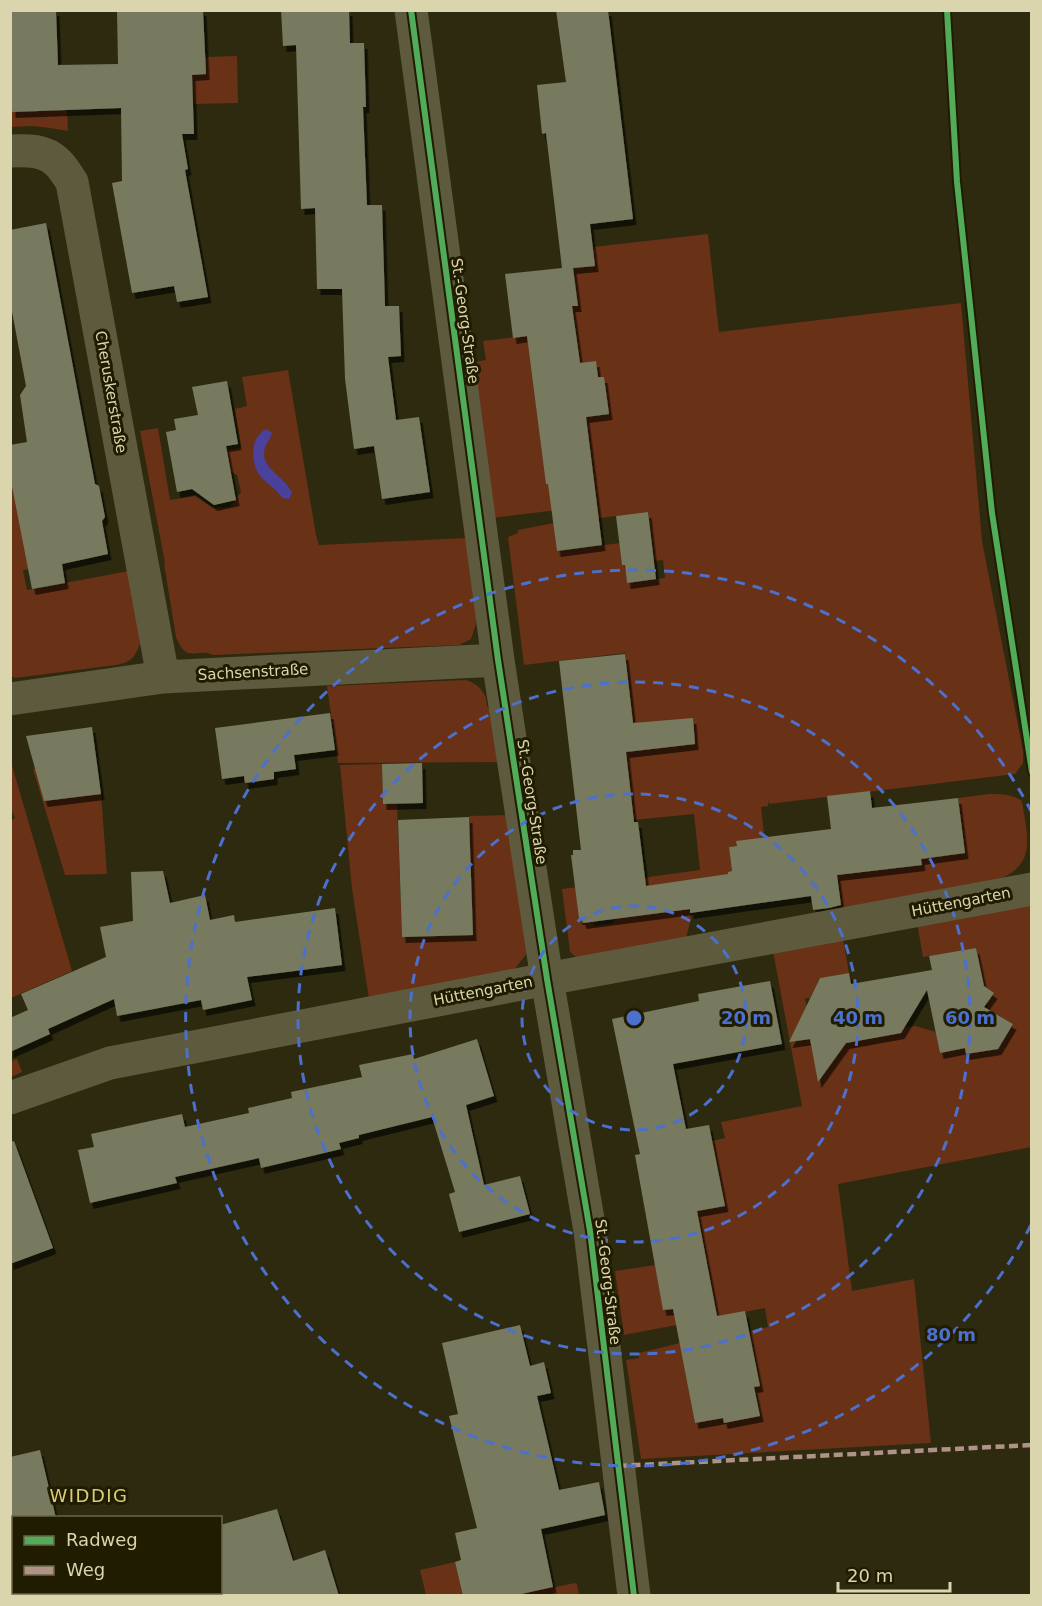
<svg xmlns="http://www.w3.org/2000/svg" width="1042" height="1606" font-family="'DejaVu Sans',sans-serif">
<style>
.green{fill:#693115}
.water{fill:#49419c}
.building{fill:#777a5e;filter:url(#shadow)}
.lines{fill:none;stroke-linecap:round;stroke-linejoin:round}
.minor{stroke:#5e5a3e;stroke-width:33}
.quiet{stroke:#af9288;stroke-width:4.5;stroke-dasharray:9 4.5;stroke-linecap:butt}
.cycleway-casing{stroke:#201c02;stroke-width:10}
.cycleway{stroke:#51ab58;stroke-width:6}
.ring{fill:none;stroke:#4c70cd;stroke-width:3;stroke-dasharray:10 8}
.labels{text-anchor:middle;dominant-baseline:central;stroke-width:6;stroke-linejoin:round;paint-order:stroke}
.street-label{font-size:15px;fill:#dad5ac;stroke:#201c02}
.quarter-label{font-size:18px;letter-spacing:1.5px;fill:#d9ce76;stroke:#201c02}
.centre{fill:#4c70cd;stroke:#201c02;stroke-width:3}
.ring-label{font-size:18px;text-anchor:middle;font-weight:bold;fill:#4c70cd;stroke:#201c02;stroke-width:6;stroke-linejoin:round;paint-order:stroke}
</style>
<defs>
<filter id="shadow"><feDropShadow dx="3.5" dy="6" stdDeviation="0" flood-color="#0009"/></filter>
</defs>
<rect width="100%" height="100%" fill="#2e2a0f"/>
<path class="green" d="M237,56L238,103L193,104L192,75L206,74L205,57Z
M10,76L12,112L67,110L68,131L50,128L32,126L11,127Z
M708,234L719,332L961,303L982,541L1023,751V763L1015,774L769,804L768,800V806L761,807L765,842H737V846L729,847L732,871L728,872L731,892L686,881L691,919L686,938L578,959L570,952L562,889L578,887L580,903L577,904L579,919L594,922L595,926L614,923V918L634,879L700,870L694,814L633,820L626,752L657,748L623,727L631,709L625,653L524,665L508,537L518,533V530L554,523L557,551L620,543L622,565H625L627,582L665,578L663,560L654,561L648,512L584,520L582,507L492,518L474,362L486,360L483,341L575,330L572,306L578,305L573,268L595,266L593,247Z
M288,370L316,535L319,545L465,538L478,596L476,624L471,639L459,645L213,655C197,647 187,665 176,637L164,564L165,563L140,431L158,428L170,500L195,496L213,508L230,507L241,492L237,475L223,468L221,451L241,448L235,409L247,406L242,377Z
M10,466L31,569L23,570L27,590L129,571L140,643C135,658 131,662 116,665L15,678L11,676Z
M466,680C478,684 487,692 487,706L493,712L505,762L338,763L327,686Z
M11,762L72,971L11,998L10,821L15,818L11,809Z
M382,764L383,804H397L402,937L473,935L469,816L509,815L527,953L514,970L369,999L352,889L340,765Z
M58,765L101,794L107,874L65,875L33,769Z
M989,794C1000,794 1012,794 1022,801C1027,834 1038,864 999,879L842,908L834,849L872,808L881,807L888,869L922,865L921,859L965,853L958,798Z
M1031,901V1147L838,1184L852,1291L914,1279L931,1443L641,1459L626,1360L639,1358V1353L680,1343L695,1423L723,1418L725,1423L760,1416L754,1387L760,1385L749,1331L768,1327L765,1308L624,1335L615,1271L655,1265L664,1310L714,1300L680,1214L725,1206L712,1141L725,1138L721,1122L802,1106L772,946L842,933L849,973L820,978L810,998H805L810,1024L845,1043L896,1021L899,1034L904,1028L915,1026L936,1032L940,1053L965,1048L966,1054L998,1049L1013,1024L988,1009L987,1003L993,993L984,986L976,948L923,957L916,917Z
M17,1059L22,1072L11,1077V1061Z
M455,1562L463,1595H426L420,1570Z
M575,1583L577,1584L579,1595L512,1596Z"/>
<path class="water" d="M266,429L272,433C270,440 265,444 264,452C263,470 286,477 292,493L289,499L282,498C276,488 268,485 261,477C250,464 249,438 266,429Z"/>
<path class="building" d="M10,10H56L58,65L118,64L117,10H203L206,74L192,75L194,134H182L188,169L185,170L208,297L177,302L174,286L132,293L112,183L122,181L121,108L12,112Z
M281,10H349L350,43H364L366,107H363L367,205H382L385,306H399L401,356L388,357L396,420L419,417L430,492L382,499L374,446L354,449L345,379L342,289H317L315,208L301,209L296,45L283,46Z
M556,10H608L633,219L590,224L595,266L573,268L578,306H572L580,363L596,361L598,377H604L609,414L586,417L602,545L557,551L548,484H546L527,336L513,338L505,274L562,268L546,133L542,134L537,85L566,82Z
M46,223L95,484L99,486L105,517L102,521L108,554L62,564L65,583L32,589L10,476V445L27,442L20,395L26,386L10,301V230Z
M227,381L238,444L226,446L236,500L214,505L192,489L177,492L166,432L176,430L174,419L198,415L192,387Z
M648,512L656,579L627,583L625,565H622L616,516Z
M625,654L633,723L693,718L695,744L626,752L634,822H638L646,886L728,874V872L732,871L729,847L737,846L736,841L831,829L827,796L870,791L872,808L958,798L965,853L921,859L922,865L837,875L841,905L829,908L813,910L811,896L690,913V909L583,923L582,919H579L571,855H573V850H581L559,661Z
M330,713L335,750L294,755L296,769L274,772V779L245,783L244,776L222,779L215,728Z
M92,727L101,794L44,801L26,736Z
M422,763L423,803L383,804L382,764Z
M469,817L473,935L402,937L398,820Z
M163,871L170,903L205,895L210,920L234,915L235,922L335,908L342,965L247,977L252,1000L203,1010L201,1000L117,1016L114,999L48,1029L50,1034L10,1052V1018L28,1010L21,994L106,957L100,927L133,921L131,872Z
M976,948L984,986L994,993L984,1007L1013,1024L998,1049L966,1054L965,1048L940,1053L927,990L901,1033L846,1043L818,1082L810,1039L789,1042L820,978L849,973L851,984L932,970L929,956Z
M770,981L782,1044L673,1064L686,1129L709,1125L725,1206L697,1211L717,1316L745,1311L760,1386L754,1387L760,1416L724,1423L723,1418L695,1423L673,1309L663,1310L635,1155L640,1154L612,1019L699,1001L698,994Z
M477,1039L494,1096L466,1105L484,1185L520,1176L530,1214L459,1232L449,1194L455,1192L432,1117L359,1135V1138L339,1143L341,1149L261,1168L259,1158L175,1177L177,1183L90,1203L78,1150L94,1147L91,1134L182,1114L185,1127L249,1113L248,1108L292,1098L291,1092L362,1077L359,1065L413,1054L414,1059Z
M14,1141L53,1248L10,1264V1142Z
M520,1325L530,1366L544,1362L551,1393L537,1396L559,1490L599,1482L605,1515L541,1529L553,1587L512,1596H463L455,1562L461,1560L455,1533L477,1528L449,1416L458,1414L442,1343Z
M40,1450L56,1518H10V1457Z
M277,1509L293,1561L325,1550L339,1596H220V1525Z"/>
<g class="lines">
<path class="minor" d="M411,10L498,660L547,979L590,1231L634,1596
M10,151C27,150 45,150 57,162C63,167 67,175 72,182L163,677
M10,699L163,677L498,660
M10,1098L110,1063L547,979L1032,889"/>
<path class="quiet" d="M618,1466L1032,1445"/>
<defs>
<path id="cycleway" d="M411,10L498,660L547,979L590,1231L634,1596
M947,10L957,182L992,513L1032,772"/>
</defs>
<use href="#cycleway" class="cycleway-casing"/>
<use href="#cycleway" class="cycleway"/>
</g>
<g class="ring">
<circle cx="634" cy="1018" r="112"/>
<circle cx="634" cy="1018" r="224"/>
<circle cx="634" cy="1018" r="336"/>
<path d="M1031 1225A448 448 0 1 1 1031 811"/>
</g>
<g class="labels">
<g class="street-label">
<text transform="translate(465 321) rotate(82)">St.-Georg-Straße</text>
<text transform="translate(111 392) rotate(80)">Cheruskerstraße</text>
<text transform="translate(253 672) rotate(-3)">Sachsenstraße</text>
<text transform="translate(532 802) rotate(81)">St.-Georg-Straße</text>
<text transform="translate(961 902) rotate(-11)">Hüttengarten</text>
<text transform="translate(483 991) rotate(-11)">Hüttengarten</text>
<text transform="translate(608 1282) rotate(83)">St.-Georg-Straße</text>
</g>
<g class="quarter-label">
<text x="89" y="1495">WIDDIG</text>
</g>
</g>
<circle cx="634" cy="1018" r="9" class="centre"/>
<g class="ring-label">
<text x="746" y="1024">20 m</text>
<text x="858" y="1024">40 m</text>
<text x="970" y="1024">60 m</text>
<text x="951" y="1341">80 m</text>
</g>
<rect width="1042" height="1606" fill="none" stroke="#dad5ac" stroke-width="24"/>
<rect x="12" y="1516" width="210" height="78" fill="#201c02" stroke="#6a6646" stroke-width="1.5"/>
<rect x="24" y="1536" width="30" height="9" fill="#51ab58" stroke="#6a6646" stroke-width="1.5"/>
<text x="66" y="1546" font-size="18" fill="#dad5ac">Radweg</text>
<rect x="24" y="1566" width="30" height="9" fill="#af9288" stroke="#6a6646" stroke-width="1.5"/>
<text x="66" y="1576" font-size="18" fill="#dad5ac">Weg</text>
<path d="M838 1582v9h112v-9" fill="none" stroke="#dad5ac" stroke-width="3"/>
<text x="847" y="1582" font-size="18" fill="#dad5ac" stroke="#201c02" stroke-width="4.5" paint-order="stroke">20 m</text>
</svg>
